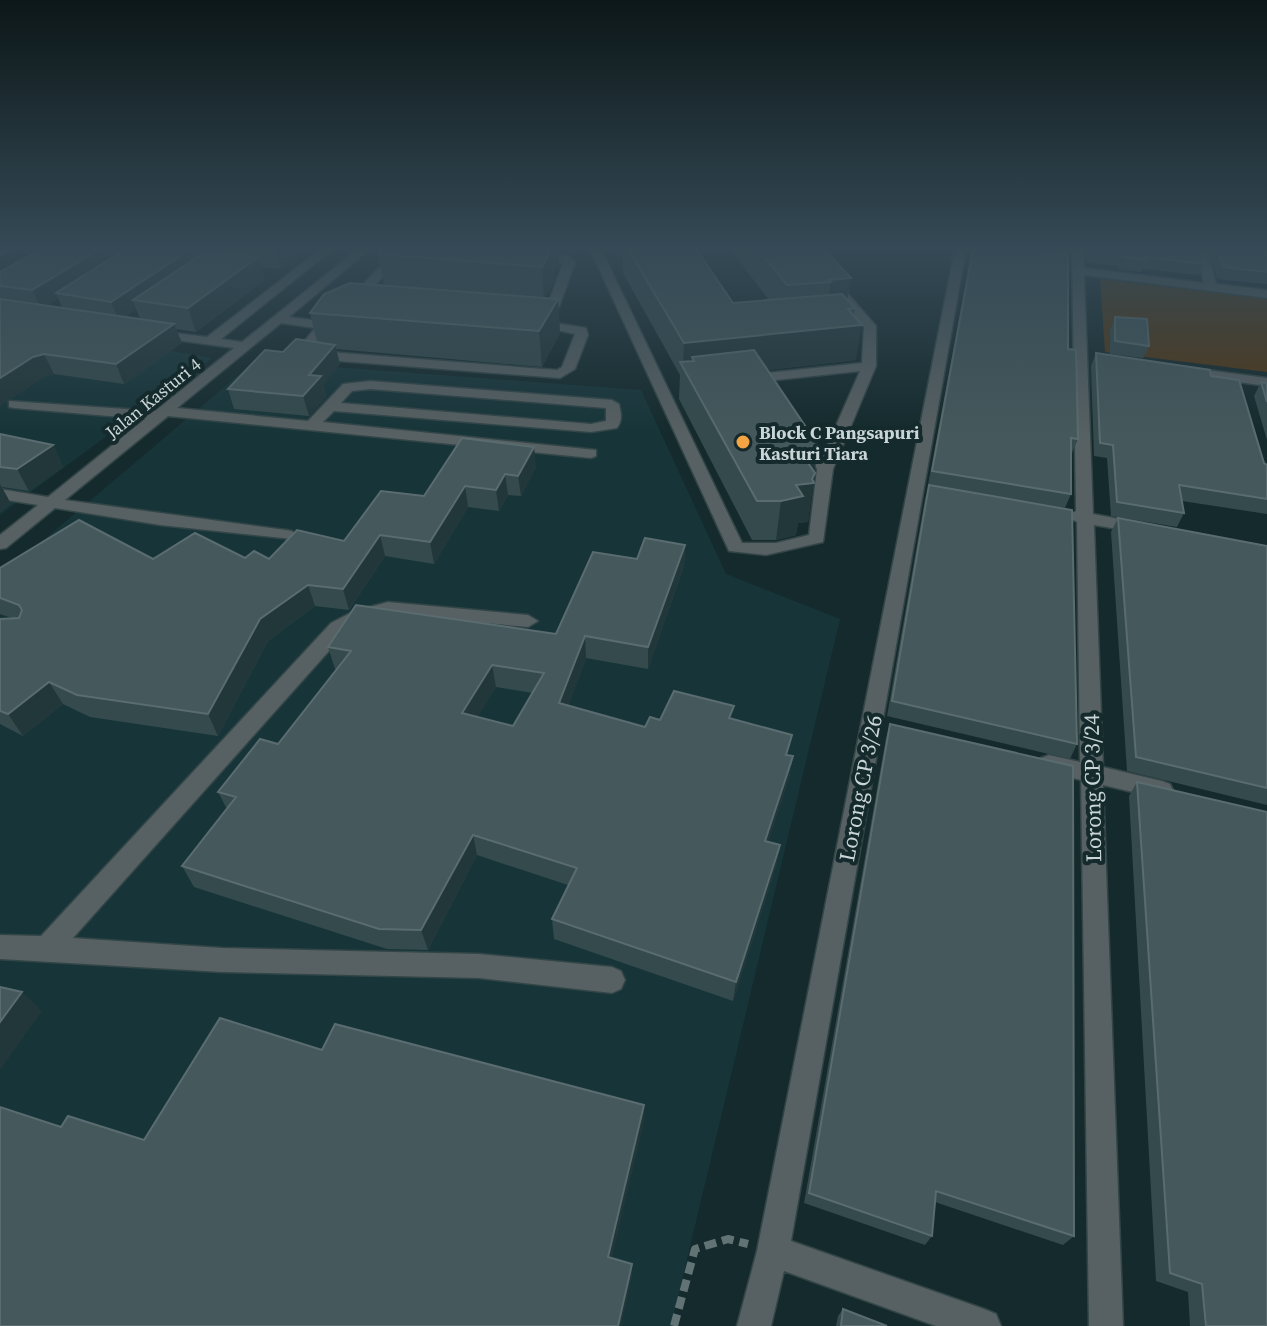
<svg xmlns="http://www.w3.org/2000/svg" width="1267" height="1326" font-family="'Source Serif 4',serif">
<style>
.built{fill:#173539}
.green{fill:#533613}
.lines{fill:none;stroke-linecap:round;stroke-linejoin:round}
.minor-casing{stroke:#324547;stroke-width:3}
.path{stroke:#627375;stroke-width:8;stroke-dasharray:12 6;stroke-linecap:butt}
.minor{fill:#576062;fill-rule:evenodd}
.wall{fill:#354a4c;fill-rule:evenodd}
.shaded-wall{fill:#223739}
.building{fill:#45585b;stroke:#5a6c6f;stroke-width:2;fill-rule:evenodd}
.poi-dot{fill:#f3a443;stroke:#152a2c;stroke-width:3}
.labels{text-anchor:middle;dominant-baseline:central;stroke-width:8;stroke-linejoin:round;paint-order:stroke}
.far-street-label{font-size:18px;fill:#c9d5d7;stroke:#152a2c}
.far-poi-label{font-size:18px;font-weight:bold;fill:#c9d5d7;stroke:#152a2c;text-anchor:start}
.street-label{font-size:22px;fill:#c9d5d7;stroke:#152a2c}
</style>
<rect width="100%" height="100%" fill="#152a2c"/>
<path class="built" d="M0,321L212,358L0,515Z
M255,361L641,390L726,574L840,619L671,1326H0V577Z"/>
<path class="green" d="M1100,279L1267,299V372L1105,352Z"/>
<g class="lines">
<defs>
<path id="minor" d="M0,249H12L0,256Z
M321,249H333L221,339L242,342L358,249H370L289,317L320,321L330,313H338V319L314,347L316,351L557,370L562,367L575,334L526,323L538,320L547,307L563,263L527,257V253L531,252L569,256L575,263L559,307L549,322L586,328L588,335L575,369L560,378L314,359L302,355L300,347L315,328L281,323L177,408L308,421L343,384L370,381L612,400L619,404C621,414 623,419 617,428L591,432L334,411L323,422L596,450V456L591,458L168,416L65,500L286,530L292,531L295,535L292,539L160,525L55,508L6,548L0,549V535L38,505L0,499V489L48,497L145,419L14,408L9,407V401L155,411L234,348L154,337L148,333L149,330L207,337ZM370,389L606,408V421L591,424L341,403L352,391Z
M398,249H410L372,288L386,291V297L360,293V287Z
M590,249H601L742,543H776L809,535L817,469L810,458L812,455H823L860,371L748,383L741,379L748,375L862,363L864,327L798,249H809L876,326V366L833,469L823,542L766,555L729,551Z
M955,249H966L791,1241L984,1309L996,1314L1001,1326H936L784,1271L771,1326H737L757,1251Z
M1072,249H1084V268L1204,283L1196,249H1207L1216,284L1267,290V298L1084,275L1093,514L1141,523L1150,528L1141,533L1094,525L1103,767L1162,781L1170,784L1173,790L1170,796L1162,799L1103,785L1123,1326H1089L1081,780L1041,770L1038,764L1041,758L1049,755L1080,762L1077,522L1066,516L1076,511Z
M1184,367L1267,378V386L1179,374L1177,371Z
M388,602L528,615L538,621L528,627L388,614L367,620L345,633L73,938L222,948L479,954L612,967L621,971L625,980L621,989L612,993L479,978L222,972L0,959V935L41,936L331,623L354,611Z"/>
</defs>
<use href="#minor" class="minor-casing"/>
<path class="path" d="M674,1326L695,1249L728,1239L748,1244"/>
<use href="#minor" class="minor"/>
</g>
<path class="wall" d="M42,249H224L218,253L226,254L224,249H307L280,269L261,267L265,280L196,332L176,329L182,343L124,384L54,374L43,377L0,406V272ZM58,298L62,308L47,306ZM136,309L140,319L125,317Z
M382,249H558L559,264L554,272L555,279L545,298L558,299L560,333L542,367L336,349L340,364L323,384L326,396L309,416L234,409L228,389L317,342L310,313L384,286L378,254Z
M613,249H824L851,278L847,300L855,308L854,315L856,360L767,370L818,445L808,522L798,523L796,535L776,540H752L679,399L680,375L623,273V260H619ZM730,249L769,300L733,303L698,253Z
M972,249L1068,349L1078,439L1072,453H1071V494L1065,508L928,485Z
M1027,249H1071L1070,255Z
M1085,249H1201L1204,264L1199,275L1142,269L1141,272L1118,269V266L1087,262Z
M1208,249H1267V284L1224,280L1217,278Z
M1115,317L1149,346L1143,358L1110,354V330Z
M1096,353L1211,376L1264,463L1267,465V514L1182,501L1184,513L1177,527L1111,516L1107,458L1094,456L1091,366Z
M1261,382L1267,383V440L1254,396Z
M0,434L53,445L63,467L29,491L2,487L11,504L0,512Z
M462,438L536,467L521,496L508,495L499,511L468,507L434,564L385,556L349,610L315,606L268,641L218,736L90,717L63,704L23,736L0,724V619L12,618L0,614V568L153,559L245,558L269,559L344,541L424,496Z
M929,485L1077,744L1070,759L887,716L925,499Z
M1118,518L1267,546V805L1127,771L1111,532Z
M685,545L684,566L648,669L586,658L568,706L645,727L660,720L733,719L788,755L793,756L789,778L768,842L780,845L776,866L733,1001L554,939L552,919L568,885L477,855L428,950L387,949L194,887L182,866L227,809L218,792L278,744L337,669H335L328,647L556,634L637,559ZM496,687L533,693L513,726L477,717Z
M890,724L1074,1236L1063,1245L935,1202L932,1236L925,1245L804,1203L886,738Z
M1137,782L1267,1326H1190L1188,1292L1156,1281L1129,796Z
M843,1309L887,1326H836L838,1316Z"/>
<path class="shaded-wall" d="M100,249H137L56,293L58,298L41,309L32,290Z
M191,249H224L147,302L133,300L136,309L119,321L111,302Z
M277,249H307L280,269L275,251Z
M549,249H558L559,264L554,272L555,279L544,300L542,267Z
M619,249H623V260H619Z
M628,249H730L633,259Z
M258,257L265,280L196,332L188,308Z
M851,278L845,311L826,313L831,282L829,280Z
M558,299L560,333L542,367L539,331Z
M174,324L182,343L124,384L116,364Z
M862,325L856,360L693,378L694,361L692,357L691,378L683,367L684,343Z
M335,345L340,364L323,384L326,396L309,416L303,396L309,375Z
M44,354L54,374L43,377L0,406V378L33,357Z
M53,445L63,467L29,491L17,469Z
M818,445L808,522L798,523L796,535L776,540L781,501L796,485L812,447Z
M534,447L536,467L521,496L518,476Z
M505,474L508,495L499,511L496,490Z
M0,484L11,504L0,512Z
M465,486L468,507L434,564L430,542Z
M380,535L385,556L349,610L343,589Z
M685,545L684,566L648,669V647Z
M308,585L315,606L268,641L218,736L208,714L260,619Z
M585,636L586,658L561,725L559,703Z
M492,665L496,687L467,735L462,713Z
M49,682L63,704L23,736L8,714Z
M793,756L789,778L762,862L765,841Z
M473,835L477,855L428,950L421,930Z
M780,845L776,866L733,1001L736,982Z
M22,992L42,1011L0,1070V1022Z
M644,1105V1122L609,1270L608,1257Z
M632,1264V1277L621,1326H618Z"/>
<path class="building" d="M42,249H100L32,290L0,286V272Z
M126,249H191L111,302L56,293Z
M382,249H551L542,267L378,254Z
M628,249H696L733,303L842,294L855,308L848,309L862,325L684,343Z
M758,249H824L851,278L829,280L831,282L787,285Z
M973,249H1023L1068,255V349L1076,350L1078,439L1071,438V494L932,471Z
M1091,249H1201L1204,264L1145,257V260L1123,257L1122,254L1091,250Z
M1217,249H1267V272L1230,268L1223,266Z
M205,252L258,257L188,308L133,300Z
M350,283L558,299L539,331L310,313L324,294Z
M0,299L174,324L116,364L44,354L33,357L0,378Z
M1115,317L1147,319L1149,346L1115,341Z
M296,339L335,345L309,375L321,376L303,396L228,389L265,350L283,352Z
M754,350L818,445L812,447L817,458L806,460L815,473L812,479L814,483L796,485L803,496L781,501H757L680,362L694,361L692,357Z
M1096,353L1210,370L1211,376L1239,380L1264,463L1267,465V499L1179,485L1184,513L1117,502L1113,445L1100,443Z
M1261,382L1267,383V402Z
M0,434L53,445L17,469L0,467Z
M462,438L534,447L518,476L505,474L496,490L465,486L430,542L380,535L343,589L308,585L260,619L208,714L77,695L49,682L8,714L0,711V619L19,618L22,610L19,605L0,598V568L79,520L153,559L195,533L245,558L254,551L269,559L297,530L344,541L381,491L424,496Z
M929,485L1072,510L1077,744L892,701Z
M1118,518L1267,546V788L1136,757Z
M645,538L685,545L648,647L585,636L559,703L645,727L650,717L660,720L674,691L734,706L729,718L792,735L786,755L793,756L765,841L780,845L736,982L552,919L577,868L473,835L421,930L379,929L182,866L236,797L218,792L260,739L278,744L351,651L328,647L356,605L556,634L593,552L637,559ZM492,665L544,673L513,726L462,713Z
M890,724L1073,766L1074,1236L936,1191L932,1236L809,1193Z
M1137,782L1267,812V1326H1206L1202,1284L1170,1273Z
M0,987L22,992L0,1022Z
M220,1018L322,1050L335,1024L644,1105L608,1257L632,1264L618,1326H0V1107L61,1127L68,1116L144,1140Z
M843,1309L887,1326H841Z"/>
<linearGradient id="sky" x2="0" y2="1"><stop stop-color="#0c1718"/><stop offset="0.57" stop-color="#354a56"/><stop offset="1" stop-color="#354a56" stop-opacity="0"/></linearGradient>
<rect width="1267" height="435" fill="url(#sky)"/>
<circle class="poi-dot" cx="743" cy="442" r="8"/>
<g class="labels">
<g class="far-street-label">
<text transform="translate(153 398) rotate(-39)">Jalan Kasturi 4</text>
</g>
<g class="far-poi-label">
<text x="759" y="432">Block C Pangsapuri<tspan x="759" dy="21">Kasturi Tiara</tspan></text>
</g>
<g class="street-label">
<text transform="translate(860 788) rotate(-79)">Lorong CP 3/26</text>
<text transform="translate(1092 788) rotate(-91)">Lorong CP 3/24</text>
</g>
</g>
</svg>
